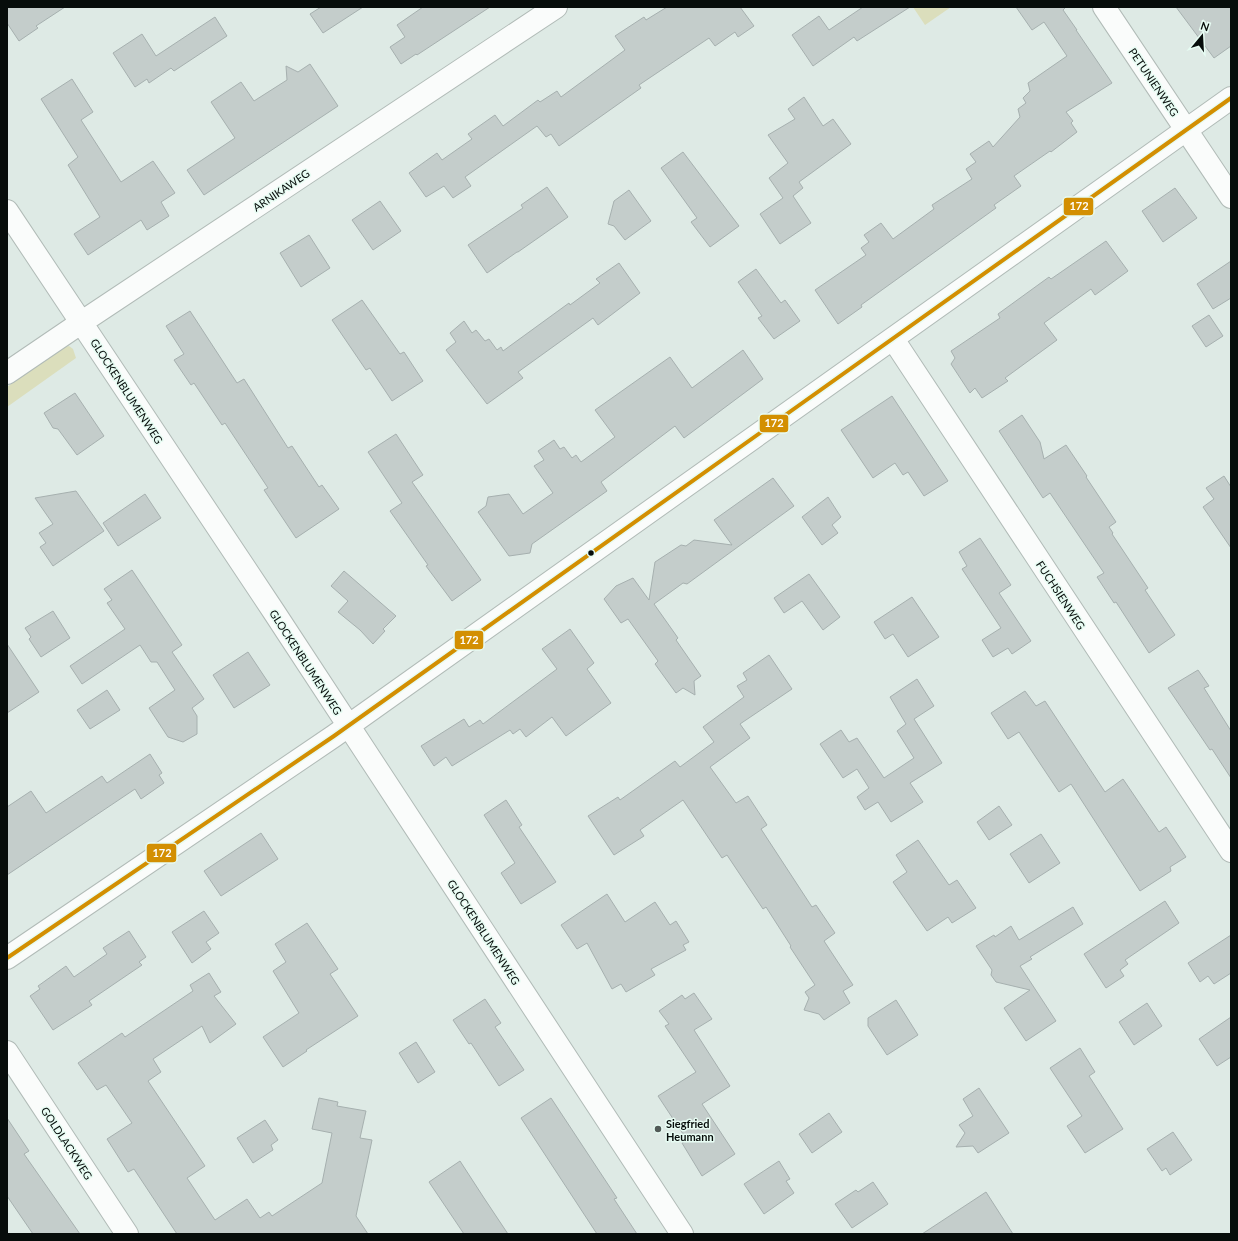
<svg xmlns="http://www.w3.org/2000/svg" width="1238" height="1241" font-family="Lato,sans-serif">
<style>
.green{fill:#dbdebc}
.building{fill:#c4cdcb;stroke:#a6b0af}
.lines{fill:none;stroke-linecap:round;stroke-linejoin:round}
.street-casing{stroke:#b1bbb7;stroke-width:24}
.street{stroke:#fafcfb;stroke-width:22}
.bus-1-casing{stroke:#e7fcf3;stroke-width:7}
.bus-1{stroke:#d38f02;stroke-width:4}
.bus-dot{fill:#070d0b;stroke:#e7fcf3;stroke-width:1.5}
.poi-dot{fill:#525a57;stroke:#e7fcf3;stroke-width:1.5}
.labels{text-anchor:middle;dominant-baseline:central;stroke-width:3;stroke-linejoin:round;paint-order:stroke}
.street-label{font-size:11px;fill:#070d0b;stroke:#e7fcf3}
.poi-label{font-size:11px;font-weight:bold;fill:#070d0b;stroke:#e7fcf3;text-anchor:start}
.line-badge{stroke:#e7fcf3;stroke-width:1.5}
.badge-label{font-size:11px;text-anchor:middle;font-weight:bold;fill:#fff}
</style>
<rect width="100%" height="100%" fill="#deeae5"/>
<path class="green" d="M913,7H951L925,25Z
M69,346L73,349L76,358L7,407V387L60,348Z"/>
<path class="building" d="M7,7H65L36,26L38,28L19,41L7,23Z
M321,7H363L323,33L310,14Z
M423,7H490L417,55L416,54L401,64L390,47L405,37L397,25Z
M667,7H740L754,26L738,37L735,32L715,46L709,38L639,85L641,88L559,146L551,134L546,137L537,126L465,177L471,186L453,198L444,186L426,197L409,173L437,153L442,160L472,139L468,134L495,115L503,126L538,100L540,102L557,91L561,97L625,50L615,36L644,17L646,20Z
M863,7H910L857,41L854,37L813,66L792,35L819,16L829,30Z
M1016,7H1066L1063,10L1077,30H1076L1112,83L1066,112L1073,121L1071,123L1077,132L1051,152L1050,151L1014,176L1021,186L994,205L996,208L861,305L862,307L838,324L815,290L866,255L861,248L869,242L864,235L881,223L893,239L934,209L932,205L972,179L966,169L976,162L970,154L989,141L993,147L1020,117L1018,109L1026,103L1023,98L1030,91L1028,83L1067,56L1044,22L1032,30Z
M1176,7H1231V46L1214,58Z
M215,17L227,36L174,71L171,68L149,83L147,79L135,87L113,53L142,34L156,56Z
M310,64L338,106L204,195L187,170L235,138L211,102L241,82L254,101L287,80L286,66L298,72Z
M72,79L93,112L81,120L121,182L153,161L175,193L161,202L169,216L147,230L141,220L88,255L74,234L100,217L68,165L78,157L41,99Z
M804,97L823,126L833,119L851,144L799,182L803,188L793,196L811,223L780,244L760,214L783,198L769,178L788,163L768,135L795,119L788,109Z
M683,152L739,226L710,247L691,222L697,218L661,168Z
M547,187L568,217L518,252H517L487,273L468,245L523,208L521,205Z
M1175,188L1197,218L1163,242L1142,211Z
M629,190L651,221L625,240L614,226L608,224L614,201Z
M380,201L401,231L373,250L352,220Z
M309,235L330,268L301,287L280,253Z
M1106,241L1128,271L1095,295L1091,289L1044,323L1057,340L1005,378L1008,381L982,398L975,388L970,393L951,364L955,358L951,351L1000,318L998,314L1049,277L1051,279Z
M1231,261V298L1213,309L1197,284Z
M619,263L640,293L598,325L593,318L518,372L523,378L487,404L446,350L456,342L450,333L464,321L472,333L476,330L485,341L489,339L497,350L501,347L503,351L569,303L570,305L600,283L596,279Z
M756,269L781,303L785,300L800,321L774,339L758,318L762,316L738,282Z
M362,300L400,354L404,352L423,381L392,401L370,368L366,370L332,320Z
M190,311L237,383L244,379L288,448L292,446L319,487L322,485L339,509L296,538L264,490L268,488L225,423L222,425L194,383L191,385L174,360L184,354L166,326Z
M1209,315L1223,336L1206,347L1192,326Z
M743,350L763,379L684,438L675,426L601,482L607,491L532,544L530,553L509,556L478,512L486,506L488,497L509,494L523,514L553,493L534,466L544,460L538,451L554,440L560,449L564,447L572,458L576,455L581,462L615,437L595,410L670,357L692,388Z
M75,393L104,436L77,455L58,429L53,428L44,413Z
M892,396L948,481L924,496L908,472L903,475L895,463L873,478L841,430Z
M1022,415L1040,442L1044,459L1066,445L1087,476L1086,477L1116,522L1109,527L1113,533L1112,534L1148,588L1145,590L1175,635L1149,653L1116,602L1114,603L1097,577L1104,573L1050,493L1043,498L999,431Z
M396,434L423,475L412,482L481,580L452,601L426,566L428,565L390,511L402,503L368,452Z
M1224,476L1231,487V548L1203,507L1214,499L1206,488Z
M773,478L794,506L687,584L683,583L654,604L678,638L676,640L701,676L694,681L695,695L683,688L676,693L655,664L658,661L628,619L621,623L604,599L616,586L633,578L649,600L655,562L681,545L686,546L694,540L732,545L714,520Z
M76,491L104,531L53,566L40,547L46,543L39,533L53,524L35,498Z
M145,494L161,518L118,546L103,523Z
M828,497L841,517L832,525L838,533L822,545L802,517Z
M980,538L1011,585L999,593L1031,641L1012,654L1008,648L993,657L982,640L1001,628L962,569L967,566L959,552Z
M132,570L182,645L172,652L204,699L192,708L197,716V734L183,742L168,737L149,708L175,690L157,662H151L140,645L82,684L70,666L125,629L107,603L112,600L104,589Z
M344,571L396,616L383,629L385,631L373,644L360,630L338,612L348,601L331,586Z
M809,574L840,617L823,630L802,601L784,613L774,598Z
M912,597L939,637L908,657L893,634L885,639L874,622Z
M53,611L70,638L41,657L29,639L31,637L25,628Z
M570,629L594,663L587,669L611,703L566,736L552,717L526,737L520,729L513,734L510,730L452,766L446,757L434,766L421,746L464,719L469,727L480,720L483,724L557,669L542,649Z
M7,644L39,692L7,713Z
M248,652L270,685L234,708L213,675Z
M769,655L792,689L740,724L750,738L710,767L736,803L748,796L767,825L761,829L812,907L816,905L835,933L824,941L853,985L843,991L850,1003L824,1020L819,1014L804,1010L809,998L805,992L815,985L790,947L791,946L766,907L763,909L727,855L722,858L683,800L640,830L644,836L614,855L588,816L618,797L620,800L675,761L680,767L714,742L703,727L744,697L737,686L747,680L743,673Z
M1198,670L1209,686L1204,688L1231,731V778L1212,749L1210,750L1168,688Z
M917,679L934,706L914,719L942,763L910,783L923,802L891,822L878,802L865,810L857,797L869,788L857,769L843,778L820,744L841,730L849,742L857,738L884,778L914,758L897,731L906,724L890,697Z
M107,690L120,710L90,729L77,710Z
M1025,691L1036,706L1045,701L1105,792L1123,779L1159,832L1166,827L1186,857L1170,867L1171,871L1140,891L1071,784L1059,792L1019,732L1008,739L991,713Z
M150,754L162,773L159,775L164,783L141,799L135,789L7,875V807L31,791L46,813L102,776L107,783Z
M506,800L522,825L519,827L556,882L521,904L501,873L515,863L484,815Z
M999,806L1012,825L989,840L977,822Z
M261,833L278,859L221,896L204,871Z
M1041,834L1060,863L1029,883L1010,854Z
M918,840L949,885L957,880L976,908L952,923L948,917L927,931L893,882L907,872L896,855Z
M607,894L625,922L655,902L670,925L676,921L689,942L683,945L686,950L651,969L655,975L626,992L621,984L612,989L587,943L577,949L561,925Z
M1165,901L1179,923L1125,960L1128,964L1120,970L1124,976L1106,988L1084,954Z
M1073,907L1083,924L1030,957L1032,959L1020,966L1056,1021L1026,1041L1004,1008L1030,990L996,982L991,975L992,970L976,946L994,935L995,937L1011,926L1019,940Z
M204,911L219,933L206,942L211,949L192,963L172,932Z
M307,923L338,969L330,974L358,1016L306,1050L307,1051L283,1067L263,1037L299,1013L273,971L286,962L275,944Z
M129,931L146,957L139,962L142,965L89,1001L92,1005L53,1030L30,996L40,989L38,986L66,966L74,977L107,954L103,948Z
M1231,935V973L1214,984L1208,976L1200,982L1188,963Z
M209,973L221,992L214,996L236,1024L210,1043L202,1026L153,1059L161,1072L148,1081L205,1166L187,1178L215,1220L247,1199L260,1218L269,1212L272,1216L322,1183L332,1133L312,1129L319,1098L338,1102L337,1106L366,1111L360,1138L372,1140L356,1216L368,1234H177L134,1169L128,1172L107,1139L132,1123L106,1085L97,1090L78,1063L122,1033L125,1037L193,991L190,985Z
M694,993L712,1019L694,1030L730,1086L702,1104L735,1154L702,1176L682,1143L687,1140L658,1096L696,1072L665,1026L669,1024L659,1011L682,995L685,999Z
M485,999L501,1023L495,1027L524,1070L499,1086L471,1043L469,1044L453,1020Z
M896,1000L918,1035L887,1055L868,1026V1018Z
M1147,1003L1162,1026L1134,1045L1119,1022Z
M1231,1017V1057L1217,1066L1199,1039Z
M416,1042L435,1072L418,1083L399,1053Z
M1080,1048L1095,1072L1089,1076L1123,1129L1085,1153L1067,1126L1082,1116L1050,1068Z
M979,1088L1009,1133L978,1153L973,1146L956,1147L965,1133L959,1125L973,1116L963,1099Z
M551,1098L617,1198L614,1199L637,1234H597L521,1118Z
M829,1113L842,1132L812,1153L799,1134Z
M7,1118L29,1151L24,1154L80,1234H33L7,1196Z
M265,1120L278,1140L271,1145L273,1150L253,1163L237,1138Z
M1173,1132L1192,1160L1170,1175L1166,1168L1162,1171L1147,1149Z
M460,1161L484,1198L508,1234H464L429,1182Z
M779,1161L790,1179L786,1181L794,1193L764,1214L744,1184Z
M873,1182L888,1204L852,1228L835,1204L856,1190L858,1192Z
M986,1192L1013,1234H922Z"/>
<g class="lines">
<defs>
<path id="street" d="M1104,7L1231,197
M7,211L274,612L682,1234
M893,339L1231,851
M7,373L82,322L556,7
M7,958L334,736L1231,98
M7,1052L127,1234"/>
</defs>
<use href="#street" class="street-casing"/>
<use href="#street" class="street"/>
<defs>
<path id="bus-1" d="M7,958L334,736L1231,98"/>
</defs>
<use href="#bus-1" class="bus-1-casing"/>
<use href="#bus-1" class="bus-1"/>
</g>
<circle class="bus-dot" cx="591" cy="553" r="3.5"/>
<circle class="poi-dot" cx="658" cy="1129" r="4"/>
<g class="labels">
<g class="street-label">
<text transform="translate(1154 82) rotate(56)">PETUNIENWEG</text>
<text transform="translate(281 190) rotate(-34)">ARNIKAWEG</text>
<text transform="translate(127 391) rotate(57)">GLOCKENBLUMENWEG</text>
<text transform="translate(1061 595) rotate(57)">FUCHSIENWEG</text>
<text transform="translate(306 662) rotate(57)">GLOCKENBLUMENWEG</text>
<text transform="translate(484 932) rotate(57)">GLOCKENBLUMENWEG</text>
<text transform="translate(67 1143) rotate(57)">GOLDLACKWEG</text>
</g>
<g class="poi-label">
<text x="666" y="1123">Siegfried<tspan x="666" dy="13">Heumann</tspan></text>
</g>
</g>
<g class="line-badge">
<rect x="1063" y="197" width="31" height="19" rx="4" fill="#d38f02"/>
<rect x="759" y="414" width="30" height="19" rx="4" fill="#d38f02"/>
<rect x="454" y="630" width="30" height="20" rx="4" fill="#d38f02"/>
<rect x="146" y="843" width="31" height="20" rx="4" fill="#d38f02"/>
</g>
<g class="badge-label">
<text x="1079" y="210">172</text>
<text x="774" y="427">172</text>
<text x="469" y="644">172</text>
<text x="162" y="857">172</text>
</g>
<rect width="1238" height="1241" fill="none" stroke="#070d0b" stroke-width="16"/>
<g transform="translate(1202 36) rotate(18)" stroke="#e7fcf3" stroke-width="3" paint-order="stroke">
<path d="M0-3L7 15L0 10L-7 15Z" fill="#070d0b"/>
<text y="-6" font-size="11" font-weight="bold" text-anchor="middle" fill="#070d0b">N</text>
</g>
</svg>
